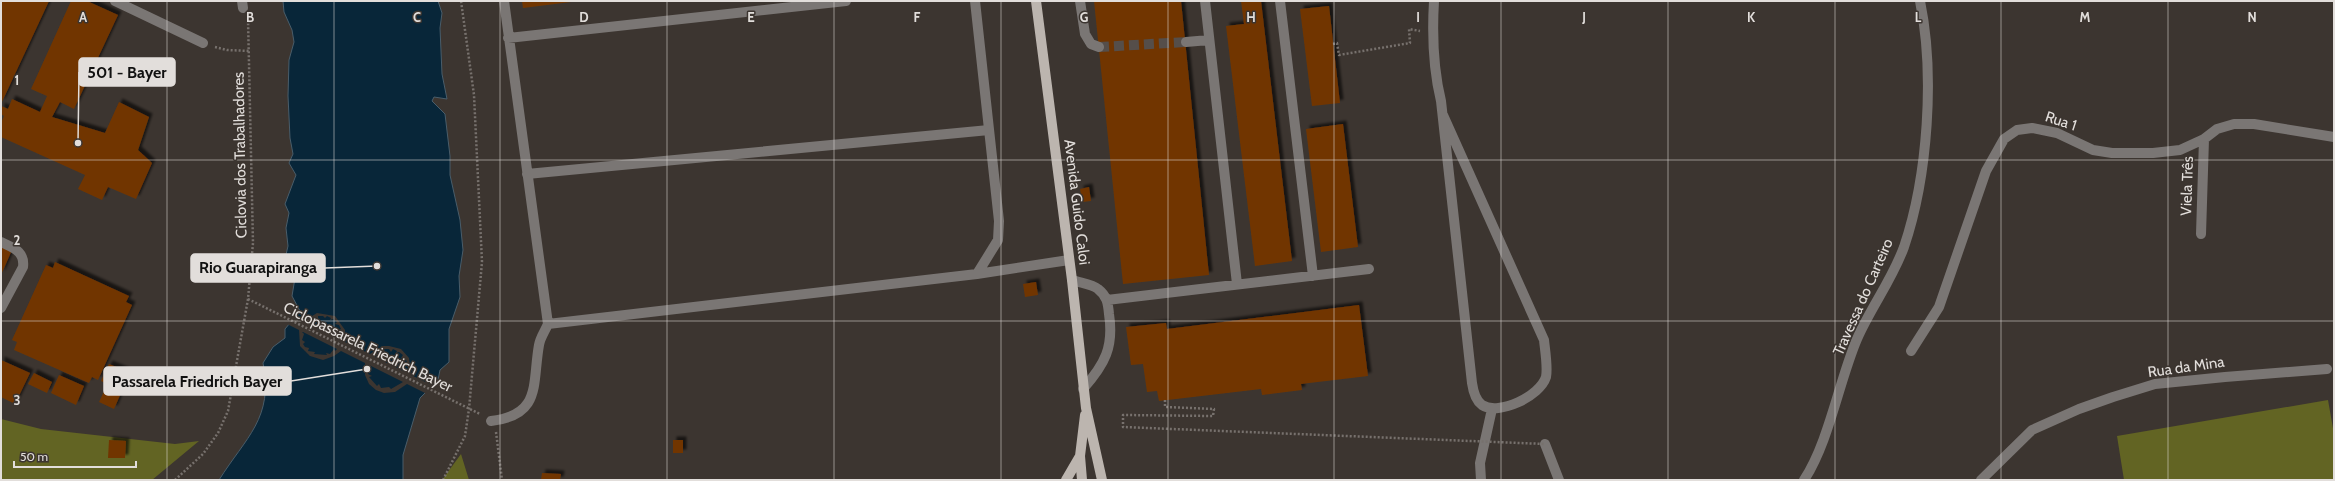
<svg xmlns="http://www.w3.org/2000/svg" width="2335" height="481" font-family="Cabin,sans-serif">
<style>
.green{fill:#626423}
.water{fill:#082639;stroke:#495d6a}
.pier{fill:#3c3530;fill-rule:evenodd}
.building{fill:#713601;filter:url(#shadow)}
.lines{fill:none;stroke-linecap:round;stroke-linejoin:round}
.minor-tunnel{stroke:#554e4a;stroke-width:10;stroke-dasharray:10 5;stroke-linecap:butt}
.path{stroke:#77716d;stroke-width:2.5;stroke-dasharray:2 2;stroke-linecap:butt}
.minor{stroke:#7a7674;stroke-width:10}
.major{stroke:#bcb5af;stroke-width:10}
.path-bridge{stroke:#77716d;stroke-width:2.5;stroke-dasharray:2 2;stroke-linecap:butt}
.grid{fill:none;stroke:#e2dedb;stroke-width:1;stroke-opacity:0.55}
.labels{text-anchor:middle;stroke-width:3;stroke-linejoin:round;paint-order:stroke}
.street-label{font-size:15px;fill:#e2dedb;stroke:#3c3530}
.grid-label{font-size:13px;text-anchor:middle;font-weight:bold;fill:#e2dedb;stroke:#3c3530;stroke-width:3;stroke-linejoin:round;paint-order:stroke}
.leader{fill:none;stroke:#e2dedb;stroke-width:1.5}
.callout-dot{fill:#e2dedb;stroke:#3c3530;stroke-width:1.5}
.callout{fill:#e2dedb;stroke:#e2dedb;stroke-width:1.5}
.callout-label{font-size:16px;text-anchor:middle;font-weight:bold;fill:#111}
</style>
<defs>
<filter id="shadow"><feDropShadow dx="3.5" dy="-3.5" stdDeviation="1" flood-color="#0009"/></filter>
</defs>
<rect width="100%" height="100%" fill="#3c3530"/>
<path class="green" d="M 2328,400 L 2334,434 L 2334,480 L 2124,480 L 2117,436 Z
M 1,419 L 41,429 L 175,444 L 199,441 L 152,480 L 1,480 Z
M 461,454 L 469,480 L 442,480 Z"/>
<path class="water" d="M 283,1 L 438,1 L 442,13 L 440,28 L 442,74 L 447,99 L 434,97 L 432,101 L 445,114 L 450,156 L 450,175 L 460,220 L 463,250 L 459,276 L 460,297 L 449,329 L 449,362 L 440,370 L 438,380 L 420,398 L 403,455 L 403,480 L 219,480 C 246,437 274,418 263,363 L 273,347 L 285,338 L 285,329 L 300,311 L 292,296 L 295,278 L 282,272 L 288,246 L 286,228 L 289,213 L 285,204 L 296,175 L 289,163 L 293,154 L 290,138 L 288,96 L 289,60 L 294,42 L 292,30 L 284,12 Z"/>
<path class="pier" d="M 317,313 L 335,316 L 345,330 L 345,342 L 370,354 L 383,346 L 389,346 L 401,349 L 409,358 L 411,375 L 434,386 L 427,394 L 407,384 L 395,392 L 384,393 L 376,390 L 369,384 L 365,375 L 365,363 L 341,351 L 334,356 L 323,360 L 310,356 L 300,346 L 299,330 L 287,324 L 293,316 L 304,321 ZM 318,316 L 323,316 L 325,318 L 327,316 L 331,318 L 330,320 L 333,319 L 337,322 L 335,324 L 339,325 L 341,329 L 339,330 L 342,332 L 342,336 L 340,336 L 342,340 L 307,323 L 309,321 L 311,322 L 311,319 L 315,317 L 318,319 ZM 302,332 L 303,332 L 337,349 L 335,351 L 334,349 L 330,354 L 326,353 L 327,355 L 314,354 L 315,352 L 308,351 L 309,348 L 305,347 L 303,344 L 305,342 L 302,340 L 304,334 ZM 384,349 L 389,349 L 391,352 L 393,349 L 397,351 L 396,353 L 399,352 L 403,355 L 401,358 L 405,358 L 407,362 L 405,365 L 408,366 L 408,370 L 405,372 L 373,356 L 377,355 L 377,352 L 381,351 L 385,352 ZM 369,365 L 403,382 L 391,389 L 389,387 L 381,388 L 379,384 L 377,386 L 369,377 L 372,376 L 368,374 L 368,370 L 370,370 Z"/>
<path class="building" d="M 1,1 L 49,1 L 1,104 Z
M 71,1 L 87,1 L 118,15 L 74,109 L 60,102 L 52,117 L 105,133 L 119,102 L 149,117 L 138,150 L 152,163 L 136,199 L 108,187 L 102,200 L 78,189 L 85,175 L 1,137 L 1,123 L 4,116 L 1,114 L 1,106 L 8,109 L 12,99 L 40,112 L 47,96 L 31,89 Z
M 522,1 L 570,1 L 571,2 L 523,8 Z
M 1094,1 L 1181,1 L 1209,275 L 1123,284 Z
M 1241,1 L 1261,1 L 1292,261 L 1255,266 L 1226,26 L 1244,24 Z
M 1329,6 L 1340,103 L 1312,106 L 1300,9 Z
M 1343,124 L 1358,247 L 1321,252 L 1306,129 Z
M 1089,187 L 1091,201 L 1082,202 L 1080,189 Z
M 1,245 L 12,250 L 1,275 Z
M 55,262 L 129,296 L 126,302 L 132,305 L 98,380 L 92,377 L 89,383 L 14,350 L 17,342 L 12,340 L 46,265 L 53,268 Z
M 1036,282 L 1038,295 L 1025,297 L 1023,284 Z
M 1359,305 L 1368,376 L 1301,384 L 1302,390 L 1262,395 L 1261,389 L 1159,401 L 1157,391 L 1147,392 L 1143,364 L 1131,365 L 1126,327 L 1166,323 L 1167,329 Z
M 1,360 L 30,373 L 15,404 L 1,397 Z
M 109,364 L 126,371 L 118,389 L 101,381 Z
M 34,373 L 52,382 L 47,393 L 28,384 Z
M 59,375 L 84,386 L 76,405 L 51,393 Z
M 106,387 L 121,393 L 114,409 L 99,402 Z
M 109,440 L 126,441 L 125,458 L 108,458 Z
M 673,440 L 683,440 L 683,453 L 673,453 Z
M 542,473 L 561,474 L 560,480 L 541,480 Z"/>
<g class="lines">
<path class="minor-tunnel" d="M 1099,47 L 1186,42"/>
<path class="path" d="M 1333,44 L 1337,43 L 1339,55 L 1410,43 L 1409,29 L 1420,31
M 215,47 L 227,50 L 250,51
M 248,299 L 480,414
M 496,432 L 502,480
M 175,480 L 203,454 L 218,433 L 228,411 L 248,299 L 253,243 L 248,19
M 443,480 L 465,436 L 469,409 L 482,262 L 474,95 L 461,1"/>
<path class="minor" d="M 115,1 L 203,43
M 242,1 L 243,8
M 504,1 L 548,324
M 975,1 L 999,221 L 998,240 L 977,274
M 1080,1 L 1085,34 L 1091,44 L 1099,47
M 1205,1 L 1237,284
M 1280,1 L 1313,276
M 1434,1 C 1432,35 1433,68 1441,101 L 1472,383 C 1473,390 1475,400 1482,405 C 1499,416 1540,396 1546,377 C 1548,367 1545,350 1544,340 L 1443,115
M 508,38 L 846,1
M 1186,42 L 1209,40
M 527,174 L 989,130
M 2201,234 L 2204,139
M 1,242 C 13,248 25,251 23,267 L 1,308
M 1072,280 C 1080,283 1092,284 1098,289 C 1107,296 1108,303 1109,314 C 1114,347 1105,364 1083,389
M 1107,300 L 1369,269
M 1911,351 L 1939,307 L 1986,171 L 2004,139 L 2017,130 L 2032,128 L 2057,133 L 2093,150 L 2112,153 L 2153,153 L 2180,150 L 2204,139 L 2217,129 L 2234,124 L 2254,124 L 2334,137
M 491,421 C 542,415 532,384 539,345 C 540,338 545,331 548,324 L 977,274 L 1069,260
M 1545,444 L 1559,480
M 1481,480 L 1480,463 L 1492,409
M 1804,480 C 1829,442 1839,381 1857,339 C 1871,307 1892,280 1904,247 C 1928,176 1935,74 1920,1
M 1981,480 L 2032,430 L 2079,409 L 2113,397 L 2155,384 L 2225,377 L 2327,369"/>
<path class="major" d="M 1036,1 L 1072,280 L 1086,408 L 1102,480
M 1066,480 L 1080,456
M 1082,480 L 1080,456 L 1085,415"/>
<path class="path-bridge" d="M 1165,400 L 1165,407 L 1214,409 L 1213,416 L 1123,415 L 1123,427 L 1545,444"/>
</g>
<path class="grid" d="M 167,1 L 167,480M 334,1 L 334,480M 500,1 L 500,480M 667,1 L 667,480M 834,1 L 834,480M 1001,1 L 1001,480M 1168,1 L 1168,480M 1334,1 L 1334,480M 1501,1 L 1501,480M 1668,1 L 1668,480M 1835,1 L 1835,480M 2001,1 L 2001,480M 2168,1 L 2168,480M 1,160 L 2334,160M 1,321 L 2334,321"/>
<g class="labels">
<g class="street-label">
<text transform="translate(2061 121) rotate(18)" y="5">Rua 1</text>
<text transform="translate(240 155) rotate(-91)" y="5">Ciclovia dos Trabalhadores</text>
<text transform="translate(2187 186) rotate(-88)" y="5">Viela Três</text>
<text transform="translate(1077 202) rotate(83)" y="5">Avenida Guido Caloi</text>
<text transform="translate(1863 297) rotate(-66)" y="5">Travessa do Carteiro</text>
<text transform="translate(368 347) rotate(26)" y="5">Ciclopassarela Friedrich Bayer</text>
<text transform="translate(2186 367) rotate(-8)" y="5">Rua da Mina</text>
</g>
</g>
<g class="grid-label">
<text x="83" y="22">A</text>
<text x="250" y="22">B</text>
<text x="417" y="22">C</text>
<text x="584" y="22">D</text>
<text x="751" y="22">E</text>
<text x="917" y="22">F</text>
<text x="1084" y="22">G</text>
<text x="1251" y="22">H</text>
<text x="1418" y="22">I</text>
<text x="1584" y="22">J</text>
<text x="1751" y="22">K</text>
<text x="1918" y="22">L</text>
<text x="2085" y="22">M</text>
<text x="2252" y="22">N</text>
<text x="17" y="85">1</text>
<text x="17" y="245">2</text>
<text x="17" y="405">3</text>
</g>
<path class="leader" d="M78 143L79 72M377 266L325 268M367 369L291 381"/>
<g class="callout-dot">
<circle cx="78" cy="143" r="4"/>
<circle cx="377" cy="266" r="4"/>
<circle cx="367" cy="369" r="4"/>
</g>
<g class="callout">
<rect x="79" y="58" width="96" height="28" rx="4"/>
<rect x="191" y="254" width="134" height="28" rx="4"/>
<rect x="104" y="367" width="187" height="28" rx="4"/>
</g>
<g class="callout-label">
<text x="127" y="78">501 - Bayer</text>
<text x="258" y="273">Rio Guarapiranga</text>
<text x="197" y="387">Passarela Friedrich Bayer</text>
</g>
<rect width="2335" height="481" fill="none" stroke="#e2dedb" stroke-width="4"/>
<path d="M14 461v6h122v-6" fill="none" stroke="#e2dedb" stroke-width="2"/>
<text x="20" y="461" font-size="12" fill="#e2dedb" stroke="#3c3530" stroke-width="3" paint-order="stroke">50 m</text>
</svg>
